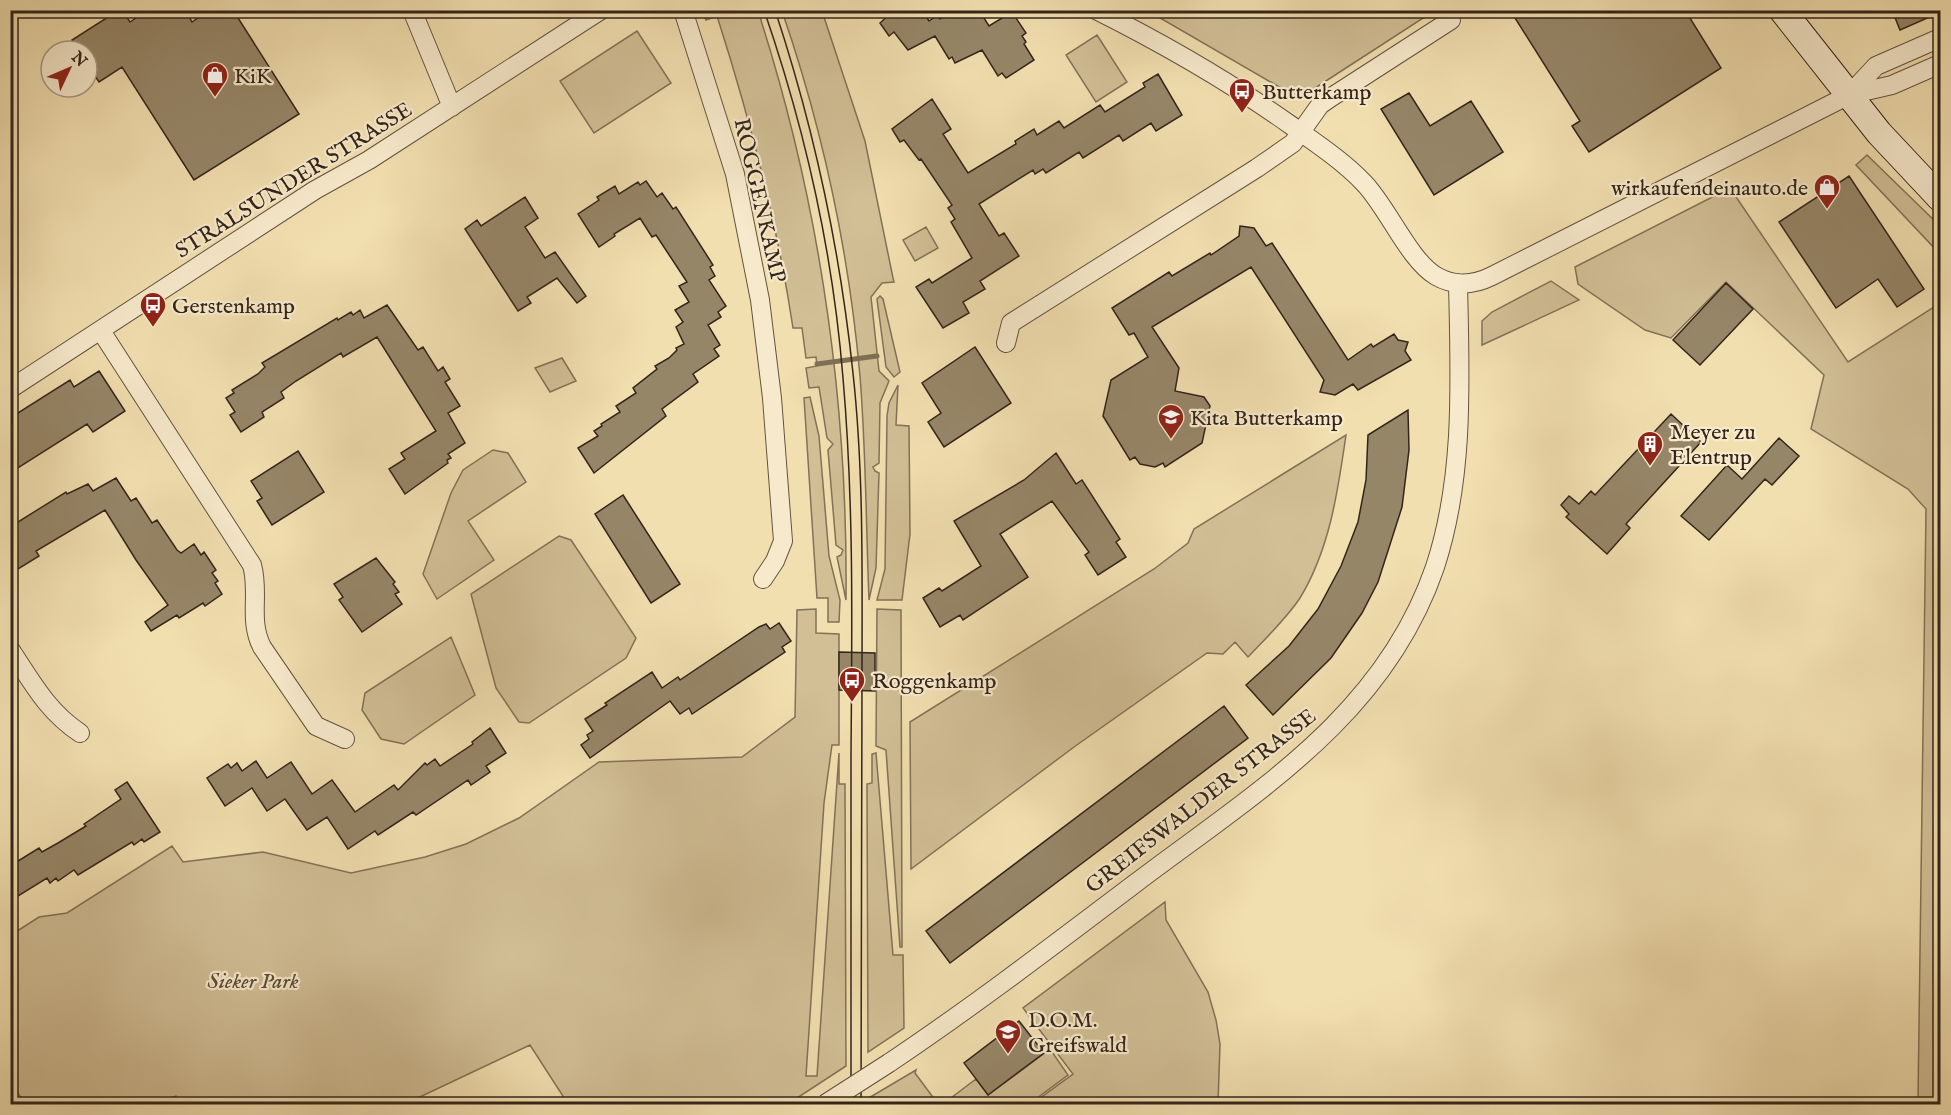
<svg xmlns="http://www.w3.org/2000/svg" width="1951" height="1115" font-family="'IM FELL English',serif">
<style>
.green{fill:#d2bf96;stroke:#827258;stroke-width:1.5}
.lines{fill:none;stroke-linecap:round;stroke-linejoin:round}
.stream{stroke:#7f6f55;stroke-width:5}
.building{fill:#968668;stroke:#33251a;stroke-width:1.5}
.street-casing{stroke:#635440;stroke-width:20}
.secondary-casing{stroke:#33251a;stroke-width:28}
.street{stroke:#f7eacc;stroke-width:18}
.secondary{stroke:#f7eacc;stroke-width:26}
.tram{stroke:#33251a;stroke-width:1.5}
.street-bridge-casing{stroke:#635440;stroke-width:20;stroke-linecap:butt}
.street-bridge{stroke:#f7eacc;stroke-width:18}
.labels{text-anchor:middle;stroke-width:4.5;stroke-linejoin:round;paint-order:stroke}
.poi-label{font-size:22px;fill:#33251a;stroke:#f7eacc;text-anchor:start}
.street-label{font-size:22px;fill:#33251a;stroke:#f7eacc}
.park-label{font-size:22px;font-style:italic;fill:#5b4c39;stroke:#f7eacc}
</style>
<rect width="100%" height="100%" fill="#f2dfb0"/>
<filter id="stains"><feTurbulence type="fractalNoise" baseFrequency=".00333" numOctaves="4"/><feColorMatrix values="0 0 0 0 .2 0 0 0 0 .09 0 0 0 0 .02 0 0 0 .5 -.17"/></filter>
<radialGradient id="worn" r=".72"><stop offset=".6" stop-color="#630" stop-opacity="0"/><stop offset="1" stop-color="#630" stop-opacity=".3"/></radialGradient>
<path class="green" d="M 702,11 L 758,11 C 820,203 848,398 846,600 L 837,557 L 841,555 L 843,550 L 836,545 L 828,450 L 833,444 L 827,438 L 819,387 L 809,388 L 806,368 L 817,366 L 816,357 L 806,358 L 802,328 L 793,328 C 777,221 750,119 717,16 L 706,20 Z
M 782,11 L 822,11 L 865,141 L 893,278 L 894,282 L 882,283 L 871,297 L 879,371 L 889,381 L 880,403 L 879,463 L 873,467 L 875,471 L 879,473 L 876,568 L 869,600 C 866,525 866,450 860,376 C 849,253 822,127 782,11 Z
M 1148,11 L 1434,11 L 1312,90 L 1304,95 L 1293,95 Z
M 637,31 L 671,83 L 594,133 L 560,81 Z
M 1097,35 L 1127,82 L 1096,102 L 1066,55 Z
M 1867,155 L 1940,226 L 1940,254 L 1856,165 Z
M 1730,188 L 1848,362 L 1940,303 L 1940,1104 L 1919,1104 L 1918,1100 L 1926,509 L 1908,489 L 1811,429 L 1824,375 L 1726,282 L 1671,338 L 1645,330 L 1578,284 L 1575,267 Z
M 926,227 L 938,248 L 915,261 L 903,240 Z
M 1551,281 L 1579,300 L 1482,345 L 1482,321 L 1492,312 Z
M 880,296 L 883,299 L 900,372 L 894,377 L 886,367 L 877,299 Z
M 562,358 L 576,381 L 550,392 L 535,368 Z
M 898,385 L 896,425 L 909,426 L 910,534 L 902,600 L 877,600 L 885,569 L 887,416 L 889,403 Z
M 810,397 L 819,436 L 829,556 L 840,600 L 839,622 L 828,622 L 828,598 L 817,598 L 804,398 Z
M 1346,435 C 1338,490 1330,549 1300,598 C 1286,619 1266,638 1248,657 L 1235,642 L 1223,654 L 1207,653 L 1074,747 L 911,869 L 910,722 L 1154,569 L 1188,543 L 1194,529 Z
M 493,450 L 508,453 L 526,482 L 468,521 L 494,560 L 437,599 L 423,574 L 451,493 L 463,470 Z
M 559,536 L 571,540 L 636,638 L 626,658 L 529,723 L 519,722 L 496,688 L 471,594 Z
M 816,609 L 816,633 L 839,634 L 839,745 L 832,745 L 824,803 L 806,1076 L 817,1076 L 839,753 L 839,784 L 845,784 L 846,1066 L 788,1104 L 568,1104 L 530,1045 L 405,1104 L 181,1104 L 176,1096 L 157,1104 L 25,1104 L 11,1082 L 11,935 L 39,917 L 67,913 L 172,846 L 183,862 L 263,852 L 351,873 L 425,857 L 466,844 L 519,818 L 599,762 L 742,757 L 795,717 L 797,610 Z
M 877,609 L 901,610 L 902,947 L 900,947 L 886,750 L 876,746 Z
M 451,637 L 475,695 L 404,744 L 381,739 L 362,710 L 365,693 Z
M 876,753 L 893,955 L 903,955 L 904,1028 L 868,1052 L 867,784 L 872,783 L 872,754 Z
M 1165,902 L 1166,920 L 1208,992 L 1216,1020 L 1220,1044 L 1218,1104 L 1032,1104 L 1073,1074 L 1023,1008 Z
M 1050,1049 L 1068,1075 L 1029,1104 L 943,1104 L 976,1079 L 988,1095 Z
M 916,1070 L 915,1073 L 938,1104 L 867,1104 L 867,1099 Z"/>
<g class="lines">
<path class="stream" d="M 817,364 L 877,356"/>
</g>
<path class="building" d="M 119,10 L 122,10 L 130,22 L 148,10 L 185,10 L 192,22 L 209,10 L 233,10 L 299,114 L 194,180 L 122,67 L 99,82 L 87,64 L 87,51 L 79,51 L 72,40 Z
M 894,10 L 922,10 L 929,21 L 938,15 L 940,19 L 954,10 L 979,10 L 989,26 L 1012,12 L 1026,33 L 1022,36 L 1026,42 L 1024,44 L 1034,60 L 1006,78 L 1002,73 L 998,76 L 982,50 L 955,63 L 952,57 L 949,59 L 935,36 L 908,50 L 894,32 L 889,36 L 880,23 Z
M 1510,10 L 1685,10 L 1721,68 L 1589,152 L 1572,126 L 1580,121 Z
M 1892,10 L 1941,10 L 1941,12 L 1900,30 Z
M 1158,74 L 1182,115 L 1156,131 L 1151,123 L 1123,141 L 1119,135 L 1083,158 L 1079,152 L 1046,173 L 1043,169 L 1035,174 L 1033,170 L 979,204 L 999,236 L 1004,233 L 1019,256 L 980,281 L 985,289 L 963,302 L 969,313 L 943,328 L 916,287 L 929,279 L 932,283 L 972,258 L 951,222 L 955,219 L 948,208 L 952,205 L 921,159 L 919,160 L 904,140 L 900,142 L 892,129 L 932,99 L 951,129 L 943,134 L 968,173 L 1016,144 L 1015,141 L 1034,129 L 1037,135 L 1059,121 L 1064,128 L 1100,105 L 1105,112 L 1145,87 L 1143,83 Z
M 1409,93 L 1430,126 L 1471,101 L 1503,152 L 1434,195 L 1381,109 Z
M 1849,176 L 1924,289 L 1897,307 L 1878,279 L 1836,308 L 1779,222 Z
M 646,181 L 657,197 L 662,193 L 673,209 L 676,207 L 713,265 L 710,267 L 715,276 L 709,280 L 726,306 L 718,312 L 721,317 L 708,325 L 720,345 L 714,349 L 719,356 L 693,374 L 698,382 L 662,409 L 666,416 L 594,473 L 578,448 L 598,436 L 594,431 L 602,426 L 601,424 L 620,412 L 616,406 L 636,393 L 633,388 L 657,369 L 655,366 L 669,358 L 677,350 L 676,348 L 684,344 L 676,327 L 683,322 L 675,310 L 689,302 L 679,286 L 687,282 L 656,235 L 652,237 L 640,218 L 614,234 L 615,236 L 599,247 L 578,214 L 599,200 L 597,197 L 615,186 L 619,194 L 638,182 L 640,185 Z
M 525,197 L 538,218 L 525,227 L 545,258 L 555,252 L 586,296 L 577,303 L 557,278 L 527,297 L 531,303 L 518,311 L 465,229 L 477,220 L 481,226 Z
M 1240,226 L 1254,228 L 1266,246 L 1272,243 L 1348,360 L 1371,344 L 1373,347 L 1394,334 L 1398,340 L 1408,342 L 1405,351 L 1411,360 L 1358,390 L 1353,384 L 1335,395 L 1320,392 L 1324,380 L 1251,267 L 1152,327 L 1179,368 L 1175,391 L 1204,397 L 1210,406 L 1202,443 L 1165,467 L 1163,463 L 1155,467 L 1140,464 L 1135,457 L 1130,460 L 1103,416 L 1111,380 L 1148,357 L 1134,333 L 1129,335 L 1112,308 L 1169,272 L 1172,276 L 1210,253 L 1211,255 L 1239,236 Z
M 1726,283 L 1753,309 L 1700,365 L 1673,340 Z
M 387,305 L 418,350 L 423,347 L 438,371 L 443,367 L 450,379 L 445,382 L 460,406 L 448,413 L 465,443 L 448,454 L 451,458 L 447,460 L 448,463 L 405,494 L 389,469 L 405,459 L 401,453 L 436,431 L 377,337 L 343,357 L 341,353 L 296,381 L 281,392 L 284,398 L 262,412 L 264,417 L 241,432 L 230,415 L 235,412 L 226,398 L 234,393 L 232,390 L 258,374 L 265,367 L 262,363 L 337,318 L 338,320 L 351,312 L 353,315 L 360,310 L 364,318 Z
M 975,347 L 1011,403 L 944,447 L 928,422 L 941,413 L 922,383 Z
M 99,371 L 125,411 L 93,432 L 87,424 L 10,473 L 10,418 L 70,380 L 74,387 Z
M 1408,410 L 1409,450 L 1402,507 L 1378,582 L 1362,613 L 1331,658 L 1273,715 L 1246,685 L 1289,646 L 1318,609 L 1341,566 L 1358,522 L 1366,480 L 1368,435 Z
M 1671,414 L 1701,442 L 1626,524 L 1630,528 L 1607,554 L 1566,517 L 1569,514 L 1561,505 L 1569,496 L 1579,504 L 1591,491 L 1595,495 Z
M 1779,438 L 1799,456 L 1772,485 L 1765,479 L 1709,540 L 1681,516 L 1727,465 L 1742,479 Z
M 298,451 L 324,492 L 272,525 L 257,501 L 262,498 L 251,481 Z
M 1056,453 L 1076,484 L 1082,480 L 1120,539 L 1116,542 L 1126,557 L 1098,575 L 1085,555 L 1089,552 L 1052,501 L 1000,534 L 1028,577 L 963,620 L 960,615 L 940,627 L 923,598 L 939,588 L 942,591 L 981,566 L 954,521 L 1024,480 Z
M 116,478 L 131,501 L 136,498 L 152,523 L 157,520 L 177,550 L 181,553 L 194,544 L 201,555 L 204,552 L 216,570 L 212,573 L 218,581 L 215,583 L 222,594 L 205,606 L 203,603 L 179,618 L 177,615 L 151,631 L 145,622 L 168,605 L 136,560 L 105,510 L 36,551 L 39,556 L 10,574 L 10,527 L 66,492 L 67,494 L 88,484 L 93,491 Z
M 623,495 L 680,584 L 651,603 L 595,514 Z
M 376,558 L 395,582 L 393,584 L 399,592 L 395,594 L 402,604 L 362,632 L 339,600 L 343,597 L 334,584 Z
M 779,623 L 791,641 L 782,647 L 785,652 L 692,714 L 689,708 L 680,714 L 670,701 L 590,758 L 581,745 L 589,739 L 587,735 L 593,731 L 585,719 L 607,705 L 605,703 L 652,672 L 662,688 L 678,677 L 680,680 L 759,627 L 766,624 L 770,629 Z
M 839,652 L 875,653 L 875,691 L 839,690 Z
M 1224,706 L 1248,738 L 950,963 L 926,931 Z
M 490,728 L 506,753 L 486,766 L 490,772 L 471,785 L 468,780 L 416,815 L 413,812 L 378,835 L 375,831 L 348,849 L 327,817 L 307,830 L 285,799 L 267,811 L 252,788 L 225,806 L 207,778 L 228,764 L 231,768 L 237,763 L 242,771 L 256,761 L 267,778 L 291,762 L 312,794 L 332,780 L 355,812 L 394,785 L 398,790 L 425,763 L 427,765 L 435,759 L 440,766 L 473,744 L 472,742 Z
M 127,782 L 160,832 L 144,842 L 142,839 L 134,845 L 132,842 L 78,875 L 74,870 L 58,881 L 56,878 L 50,883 L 47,878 L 10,901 L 10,866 L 39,848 L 42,852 L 58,843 L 86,826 L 84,824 L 121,799 L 115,790 Z
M 1019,1021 L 1044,1053 L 988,1095 L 964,1063 Z"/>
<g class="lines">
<g class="street-casing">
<path id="street" d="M 412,10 L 452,107
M 683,10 L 735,174 L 760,300 L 772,398 L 783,541 L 775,561 L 763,579
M 1096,10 C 1164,44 1230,82 1292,126 C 1317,144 1343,161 1364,183 C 1388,208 1409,260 1436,276 C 1455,287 1474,285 1492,276 L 1849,95 L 1892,85 L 1940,64
M 1849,95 L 1876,66 L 1940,38
M 101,331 L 252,565 C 260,593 248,620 262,647 L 316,726 L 345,739
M 1006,343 L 1011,323 L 1257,168 L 1293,143 L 1320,105 L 1330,98 L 1451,20
M 10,389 L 315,190 L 369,160 L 601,10
M 10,649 C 32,682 47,711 80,733
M 889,1063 C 974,1006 1055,944 1137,882 C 1256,792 1384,716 1435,567 C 1465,476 1460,378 1458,283"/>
</g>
<g class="secondary-casing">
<path id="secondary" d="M 1782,10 L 1879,133 L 1940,198"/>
</g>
<use href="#street" class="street"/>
<use href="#secondary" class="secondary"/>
<path class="tram" d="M 764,10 C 805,129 833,253 843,378 C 854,504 852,629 851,755 C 850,872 851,988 851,1104
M 775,10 C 814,128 840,250 853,373 C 864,474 862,576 862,678 C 862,820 861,962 861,1104"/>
<g class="street-bridge-casing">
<path id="street-bridge" d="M 825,1104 L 889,1063"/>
</g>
<use href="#street-bridge" class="street-bridge"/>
</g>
<defs>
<g id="shop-pin" transform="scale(1.35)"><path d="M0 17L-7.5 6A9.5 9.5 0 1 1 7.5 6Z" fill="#8f2418" stroke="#f7eacc"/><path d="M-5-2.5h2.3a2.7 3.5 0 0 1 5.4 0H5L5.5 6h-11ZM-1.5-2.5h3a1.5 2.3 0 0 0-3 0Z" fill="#fff"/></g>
<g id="bus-pin" transform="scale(1.35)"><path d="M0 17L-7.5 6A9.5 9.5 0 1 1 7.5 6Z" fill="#8f2418" stroke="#f7eacc"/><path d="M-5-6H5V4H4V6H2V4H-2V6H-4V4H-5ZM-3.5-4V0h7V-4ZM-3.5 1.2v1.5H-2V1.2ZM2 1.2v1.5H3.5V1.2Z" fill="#fff"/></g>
<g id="school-pin" transform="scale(1.35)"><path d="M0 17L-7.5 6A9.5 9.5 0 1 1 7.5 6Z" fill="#8f2418" stroke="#f7eacc"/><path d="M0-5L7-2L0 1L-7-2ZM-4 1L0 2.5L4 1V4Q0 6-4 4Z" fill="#fff"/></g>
<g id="building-pin" transform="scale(1.35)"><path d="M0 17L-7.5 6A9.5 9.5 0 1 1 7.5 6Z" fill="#8f2418" stroke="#f7eacc"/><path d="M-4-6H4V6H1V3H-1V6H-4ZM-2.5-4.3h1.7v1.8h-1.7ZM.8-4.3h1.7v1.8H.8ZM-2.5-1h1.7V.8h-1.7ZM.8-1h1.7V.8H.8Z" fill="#fff"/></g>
</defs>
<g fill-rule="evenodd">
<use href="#shop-pin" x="215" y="75"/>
<use href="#bus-pin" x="1242" y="91"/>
<use href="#shop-pin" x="1827" y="187"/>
<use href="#bus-pin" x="153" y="305"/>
<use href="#school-pin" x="1171" y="417"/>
<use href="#building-pin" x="1650" y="444"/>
<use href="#bus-pin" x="852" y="680"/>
<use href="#school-pin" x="1008" y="1032"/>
</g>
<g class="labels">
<g class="poi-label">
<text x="234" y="83">KiK</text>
<text x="1262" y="99">Butterkamp</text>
<text x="1808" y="195" text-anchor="end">wirkaufendeinauto.de</text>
<text x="172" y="313">Gerstenkamp</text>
<text x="1190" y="425">Kita Butterkamp</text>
<text x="1670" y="439">Meyer zu<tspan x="1670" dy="25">Elentrup</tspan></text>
<text x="872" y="688">Roggenkamp</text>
<text x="1028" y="1027">D.O.M.<tspan x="1028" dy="25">Greifswald</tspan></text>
</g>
<g class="street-label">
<text transform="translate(293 179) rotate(-32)" y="8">STRALSUNDER STRASSE</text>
<text transform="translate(761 200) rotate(77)" y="8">ROGGENKAMP</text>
<text transform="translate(1200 800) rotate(-38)" y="8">GREIFSWALDER STRASSE</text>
</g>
<g class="park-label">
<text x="253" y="988">Sieker Park</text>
</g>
</g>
<rect width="1951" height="1115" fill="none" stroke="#f2dfb0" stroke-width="36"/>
<rect x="12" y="12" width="1927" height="1091" fill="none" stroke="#33251a" stroke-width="3"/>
<rect x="18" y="18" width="1915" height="1079" fill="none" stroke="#33251a" stroke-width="1.5"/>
<g transform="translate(69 69) rotate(46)"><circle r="28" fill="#f7eacc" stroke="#a99b85" stroke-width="1.5"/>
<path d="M0-4.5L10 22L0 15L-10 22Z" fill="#8f2418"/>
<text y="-9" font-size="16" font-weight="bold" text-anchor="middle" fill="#33251a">N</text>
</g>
<rect width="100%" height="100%" filter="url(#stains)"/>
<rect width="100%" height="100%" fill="url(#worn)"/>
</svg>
